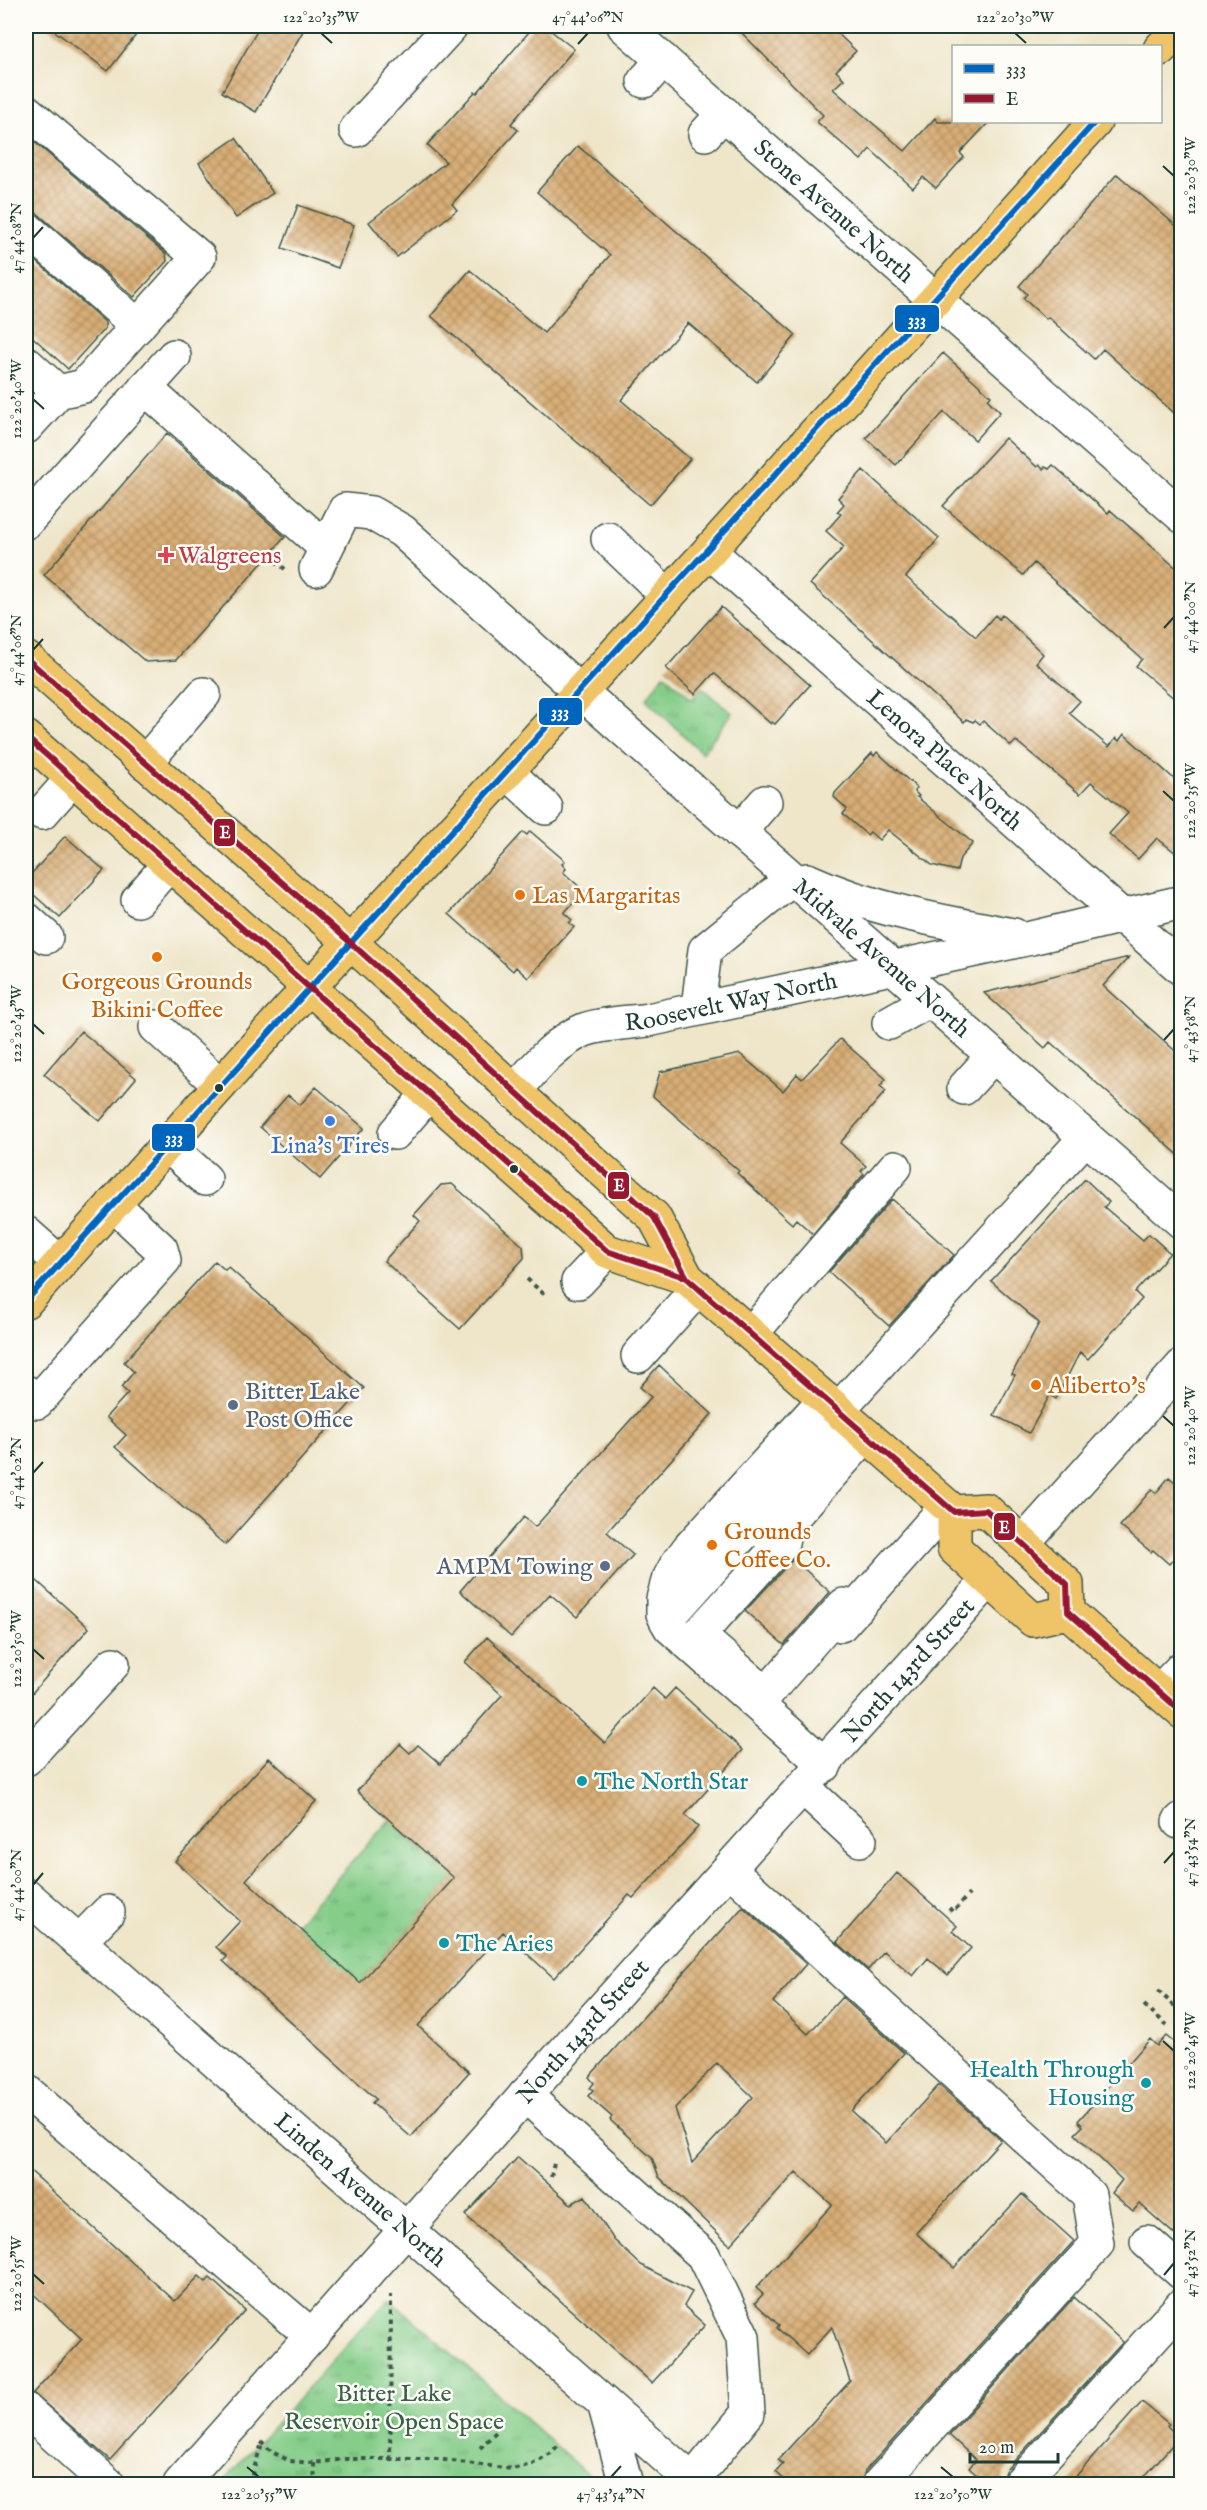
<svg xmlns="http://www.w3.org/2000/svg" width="1207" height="2510" font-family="'IM FELL English',serif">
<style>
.park{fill:url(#park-tufts);stroke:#52855e;stroke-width:1.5}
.building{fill:url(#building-cross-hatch);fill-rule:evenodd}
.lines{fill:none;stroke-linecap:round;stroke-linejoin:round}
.minor-casing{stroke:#3e564a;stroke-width:36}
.major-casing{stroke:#3e564a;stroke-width:36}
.highway-casing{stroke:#3e564a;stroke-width:36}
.path{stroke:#3e564a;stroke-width:4;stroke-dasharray:4.5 4.5;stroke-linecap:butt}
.minor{stroke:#fff;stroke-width:33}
.major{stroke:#efc469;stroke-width:33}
.highway{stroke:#efc469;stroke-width:33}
.bus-1-casing{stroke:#fdfcf7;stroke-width:10}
.bus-2-casing{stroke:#fdfcf7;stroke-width:10}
.bus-1{stroke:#0065bd;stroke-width:6}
.bus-2{stroke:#96172e;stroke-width:6}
.ticks{fill:none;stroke:#1f3d34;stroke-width:2}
.health-dot{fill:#e0444e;stroke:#fdfcf7;stroke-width:2}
.food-dot{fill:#e8710a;stroke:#fdfcf7;stroke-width:2}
.bus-dot{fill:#1f3d34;stroke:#fdfcf7;stroke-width:2}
.shop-dot{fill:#3f7fe0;stroke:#fdfcf7;stroke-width:2}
.service-dot{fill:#5c6f8a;stroke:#fdfcf7;stroke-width:2}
.culture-dot{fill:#0f9aa8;stroke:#fdfcf7;stroke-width:2}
.labels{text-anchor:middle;stroke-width:5;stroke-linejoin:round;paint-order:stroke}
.street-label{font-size:24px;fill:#1f3d34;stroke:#fdfcf7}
.health-label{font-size:24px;fill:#be3a42;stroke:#fdfcf7;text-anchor:start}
.food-label{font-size:24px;fill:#c56008;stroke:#fdfcf7;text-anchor:start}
.shop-label{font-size:24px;fill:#366cbe;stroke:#fdfcf7}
.service-label{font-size:24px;fill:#4e5e75;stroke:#fdfcf7;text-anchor:start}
.culture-label{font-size:24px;fill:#0d838f;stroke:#fdfcf7;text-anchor:start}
.park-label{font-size:24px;fill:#386149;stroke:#fdfcf7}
.line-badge{stroke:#fdfcf7;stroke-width:2}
.badge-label{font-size:16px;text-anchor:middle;font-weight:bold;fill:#fff}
.neatline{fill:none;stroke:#1f3d34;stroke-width:2}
.ticks-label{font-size:15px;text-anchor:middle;fill:#1f3d34}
</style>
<defs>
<pattern id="park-tufts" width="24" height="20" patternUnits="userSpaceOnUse" patternTransform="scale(1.5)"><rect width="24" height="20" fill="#85cd89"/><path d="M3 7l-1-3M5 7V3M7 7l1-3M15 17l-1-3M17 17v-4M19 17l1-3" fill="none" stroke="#6ca871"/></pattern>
<pattern id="building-cross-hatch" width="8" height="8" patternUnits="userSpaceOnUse" patternTransform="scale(1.5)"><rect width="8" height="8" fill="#d9ae76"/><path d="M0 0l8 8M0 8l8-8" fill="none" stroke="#af8f62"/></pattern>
</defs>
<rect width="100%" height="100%" fill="#fdfcf7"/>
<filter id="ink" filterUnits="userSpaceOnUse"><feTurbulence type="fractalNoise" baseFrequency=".0167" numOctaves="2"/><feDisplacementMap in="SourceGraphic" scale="12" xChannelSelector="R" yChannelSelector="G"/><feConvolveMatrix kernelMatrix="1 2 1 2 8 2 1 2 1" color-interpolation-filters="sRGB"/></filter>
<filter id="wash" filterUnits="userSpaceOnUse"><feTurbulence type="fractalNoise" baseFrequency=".008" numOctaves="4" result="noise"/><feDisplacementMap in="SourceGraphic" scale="24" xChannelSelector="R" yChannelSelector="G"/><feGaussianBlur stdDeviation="1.35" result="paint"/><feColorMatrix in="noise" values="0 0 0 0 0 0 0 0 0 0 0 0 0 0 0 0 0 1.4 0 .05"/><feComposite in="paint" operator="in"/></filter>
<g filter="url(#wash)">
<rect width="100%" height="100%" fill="#efe6ca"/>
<path class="park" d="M 664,674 L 692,698 L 703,688 L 732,713 L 702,753 L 646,699 Z
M 395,1814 L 400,1830 L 444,1869 L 460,1872 L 355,1989 L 290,1931 Z
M 389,2298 L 599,2484 L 221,2484 Z"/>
<g id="blocks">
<path class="building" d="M 48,26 L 143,26 L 108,71 Z
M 260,26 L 306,26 L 256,112 L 222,92 Z
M 534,26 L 545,26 L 574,49 L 511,124 L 518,130 L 452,204 L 457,210 L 397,257 L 369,222 L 446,162 L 427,145 L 475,92 L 477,93 Z
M 735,26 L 830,26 L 856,51 L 836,71 L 844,79 L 833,89 L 905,151 L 935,118 L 938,122 L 989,122 L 960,153 L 964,157 L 936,188 L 923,177 L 913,188 L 870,149 L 861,160 L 817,122 L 823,115 Z
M 26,135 L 166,254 L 167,261 L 134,297 L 38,214 L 26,210 Z
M 236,138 L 273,193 L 236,218 L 199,163 Z
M 578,146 L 796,335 L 757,382 L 688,323 L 621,400 L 690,459 L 650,505 L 431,316 L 470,270 L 544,333 L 610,255 L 537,192 Z
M 1117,174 L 1182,231 L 1182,420 L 1103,349 L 1094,359 L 1048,317 L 1046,319 L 1023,298 L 1027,294 L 1019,286 Z
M 298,205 L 354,225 L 338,268 L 282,248 Z
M 26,252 L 105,322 L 105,328 L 68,369 L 26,331 Z
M 943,353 L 991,396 L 988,400 L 1000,412 L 975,440 L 944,412 L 896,465 L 866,438 Z
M 167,433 L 285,537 L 176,660 L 146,662 L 44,575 Z
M 1005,438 L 1037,467 L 1039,465 L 1043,469 L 1045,467 L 1049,469 L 1053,465 L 1108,513 L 1110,510 L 1182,573 L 1182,705 L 1136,666 L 1142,659 L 1034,563 L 1023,575 L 943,506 Z
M 863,470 L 939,538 L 906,577 L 976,637 L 995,615 L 999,619 L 1002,615 L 1043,654 L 1036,663 L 1080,701 L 1069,713 L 1109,747 L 1116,738 L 1119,741 L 1124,734 L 1182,786 L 1182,858 L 1157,838 L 1138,859 L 1109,834 L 1128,813 L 1091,782 L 1080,794 L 1016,741 L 1011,746 L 983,721 L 980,724 L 975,720 L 973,722 L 966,719 L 964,722 L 810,584 L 844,547 L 826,531 L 841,514 L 837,512 L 844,504 L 838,498 Z
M 721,607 L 810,685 L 775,724 L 772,722 L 771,724 L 714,673 L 695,694 L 666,668 Z
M 877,752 L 917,788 L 914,791 L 919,796 L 917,797 L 973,843 L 960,858 L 957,871 L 932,865 L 888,830 L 879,840 L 870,832 L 867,835 L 843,814 L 847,809 L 834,797 L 835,793 L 872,753 L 874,756 Z
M 530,831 L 565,861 L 562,864 L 566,869 L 563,872 L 584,891 L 564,913 L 572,920 L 569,923 L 574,927 L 528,978 L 516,967 L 513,971 L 449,914 L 523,832 L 527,835 Z
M 65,836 L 104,870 L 60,918 L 26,888 L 26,880 Z
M 1129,957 L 1103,986 L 1182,1057 L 1182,1158 L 1050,1042 L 1045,1048 L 984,993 Z
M 81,1031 L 136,1078 L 100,1121 L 44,1074 Z
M 840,1039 L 886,1079 L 880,1086 L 886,1091 L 840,1143 L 866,1166 L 861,1171 L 864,1174 L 813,1234 L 796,1219 L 792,1224 L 737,1173 L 739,1171 L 653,1096 L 660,1072 L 740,1054 L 783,1091 L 797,1074 L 802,1079 Z
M 316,1087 L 364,1128 L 320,1179 L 260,1127 L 288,1095 L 300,1105 Z
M 1085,1179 L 1109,1202 L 1104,1207 L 1143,1240 L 1149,1234 L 1170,1253 L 1135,1292 L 1142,1299 L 1088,1359 L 1080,1352 L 1056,1399 L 1050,1395 L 1029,1433 L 994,1415 L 1015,1375 L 1012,1374 L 1039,1323 L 991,1281 Z
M 452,1184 L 523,1246 L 524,1258 L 460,1329 L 384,1261 L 420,1221 L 414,1215 L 441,1185 Z
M 892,1199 L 954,1255 L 889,1326 L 829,1272 Z
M 215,1261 L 225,1270 L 228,1267 L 364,1388 L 225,1545 L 115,1447 L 126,1435 L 106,1417 L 128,1393 L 121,1387 L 134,1372 L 124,1362 Z
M 659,1365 L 712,1414 L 607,1532 L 633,1555 L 577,1617 L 550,1594 L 511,1637 L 460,1591 L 524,1517 L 535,1527 L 651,1397 L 640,1387 Z
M 1169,1477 L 1182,1488 L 1182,1549 L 1169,1564 L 1153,1550 L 1151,1552 L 1120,1526 L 1152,1489 L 1156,1493 Z
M 793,1559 L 830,1592 L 784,1645 L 745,1611 Z
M 26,1571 L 89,1628 L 26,1700 Z
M 487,1637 L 605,1743 L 653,1688 L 665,1699 L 675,1688 L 743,1750 L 685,1815 L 698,1827 L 633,1898 L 629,1895 L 554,1978 L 503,1932 L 418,2026 L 469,2072 L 411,2137 L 372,2103 L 376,2099 L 223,1961 L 227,1957 L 216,1947 L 240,1921 L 175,1861 L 269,1758 L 316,1801 L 246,1880 L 360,1983 L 454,1878 L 357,1791 L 400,1744 L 410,1753 L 418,1745 L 440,1764 L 502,1695 L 465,1662 Z
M 897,1873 L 957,1926 L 952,1931 L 971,1948 L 948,1975 L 928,1958 L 913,1976 L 884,1951 L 868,1970 L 837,1942 Z
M 743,1907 L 806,1964 L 773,2002 L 808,2034 L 842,1997 L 904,2053 L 851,2111 L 886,2143 L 939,2085 L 1001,2140 L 916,2233 L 954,2268 L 1022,2194 L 1074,2241 L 865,2471 L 861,2484 L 789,2484 L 776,2472 L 783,2464 L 778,2460 L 850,2381 L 832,2327 L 807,2355 L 777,2328 L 779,2325 L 755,2303 L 763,2294 L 756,2288 L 832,2205 L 796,2172 L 730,2245 L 659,2177 L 652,2158 L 610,2120 L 612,2117 L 588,2096 L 593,2090 L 590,2088 L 594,2083 L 589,2077 ZM 717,2063 L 753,2097 L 692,2163 L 675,2108 Z
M 1166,2036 L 1182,2049 L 1182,2241 L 1140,2204 L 1133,2211 L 1112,2193 L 1122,2180 L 1075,2134 L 1083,2126 L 1078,2121 L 1150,2039 L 1157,2046 Z
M 518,2157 L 571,2204 L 585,2196 L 614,2240 L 641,2265 L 692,2292 L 684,2306 L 705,2325 L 652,2383 L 465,2215 Z
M 26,2167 L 175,2301 L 199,2276 L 206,2282 L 210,2278 L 245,2310 L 110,2460 L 33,2393 L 82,2339 L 26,2287 Z
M 1074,2297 L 1123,2342 L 1005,2471 L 1001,2484 L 987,2484 L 969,2468 L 976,2460 L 949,2435 Z
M 1142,2402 L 1169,2424 L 1167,2426 L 1179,2437 L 1138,2484 L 1069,2484 Z"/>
</g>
</g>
<g filter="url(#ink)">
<use href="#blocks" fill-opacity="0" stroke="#3e564a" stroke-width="1.5"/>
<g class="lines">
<g class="minor-casing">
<g id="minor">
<path id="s1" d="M 624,26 L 1182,516"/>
<path d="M 644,81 L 663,60"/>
<path d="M 26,111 L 199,257 L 84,386 L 58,392 L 26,427"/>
<path d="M 356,130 L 451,26"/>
<path d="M 705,134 L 724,113"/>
<path d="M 26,228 L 138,326"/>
<path d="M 26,363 L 58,392"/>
<path d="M 145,388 L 325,547"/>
<path d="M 26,522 L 174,356"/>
<path d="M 608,539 L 668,596"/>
<path id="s2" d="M 709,551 L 1182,969"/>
<path id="s3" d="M 316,569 L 345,510 L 371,513 L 402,531 L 581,692 L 1182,1222"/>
<path d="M 145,763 L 204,694"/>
<path d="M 507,772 L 546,808"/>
<path d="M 42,813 L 73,778"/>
<path d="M 739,832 L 765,802"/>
<path d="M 807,880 C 873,910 943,922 1014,935"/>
<path d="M 138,900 L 169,864"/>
<path d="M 26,919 L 46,937"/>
<path d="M 698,1008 L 705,950 L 792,879"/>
<path d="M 889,1023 L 930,1000"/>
<path d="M 156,1027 L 220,1085"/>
<path d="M 964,1088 L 993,1056"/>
<path id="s4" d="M 514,1092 C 534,1069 555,1042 584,1030 C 603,1023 628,1023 648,1020 L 1031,938 L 1182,902"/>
<path d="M 395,1133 L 429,1093"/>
<path d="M 166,1144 L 205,1179"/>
<path d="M 26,1233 L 60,1263"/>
<path d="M 578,1282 L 607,1251"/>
<path d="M 751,1334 L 895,1167"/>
<path d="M 638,1356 L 698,1288"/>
<path d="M 26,1392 L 37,1402 L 164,1260 L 161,1249 L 113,1204"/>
<path d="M 838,1410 L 1086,1137"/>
<path d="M 785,1526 L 782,1543 L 698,1635 L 766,1694 L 844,1605 L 857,1608"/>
<path d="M 771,1541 L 866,1435"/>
<path d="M 1023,1543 L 1182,1366"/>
<path d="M 666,1620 L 847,1418"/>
<path d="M 841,1625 L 947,1506"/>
<path d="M 1159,1692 L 1182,1668"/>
<path d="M 26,1759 L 113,1664"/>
<path d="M 825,1765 L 670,1627 L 663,1614 L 663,1599 L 668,1581 L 677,1564 L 689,1548 L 825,1399"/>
<path d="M 803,1787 L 860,1840"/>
<path d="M 1179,1822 L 1182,1819"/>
<path d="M 729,1869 L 1089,2195 L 1097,2244 L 879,2484"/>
<path id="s5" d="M 26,1895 L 696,2484"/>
<path d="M 79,1942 L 108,1912"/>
<path d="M 26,2091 L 312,2336"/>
<path d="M 525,2095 L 703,2255 L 743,2337 L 748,2413 L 692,2481"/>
<path d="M 1147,2242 L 1182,2273"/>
<path d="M 604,2403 L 626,2484"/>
<path d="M 26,2410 L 108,2484"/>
<path id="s6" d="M 180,2484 L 586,2027 L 989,1580"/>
<path d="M 1019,2484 L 1182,2305"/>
</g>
</g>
<g class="major-casing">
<path id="major" d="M 1160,49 L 1182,26
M 26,1301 L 280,1019 L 709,551 L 1095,122"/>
</g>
<g class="highway-casing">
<path id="highway" d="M 26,658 L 351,943 L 654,1217 L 687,1278 L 698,1288 L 954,1512 L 986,1510 L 1067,1584 L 1068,1612 L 1182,1712
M 26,737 L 607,1251 L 687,1278
M 954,1512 L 954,1548 L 1033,1620 L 1068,1612"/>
</g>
<path class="path" d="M 275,561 L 285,569
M 527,1279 L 545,1295
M 949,1908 L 953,1912 L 969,1894
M 1176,1969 L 1182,1974
M 1158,1991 L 1180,2011
M 1144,2005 L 1167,2025
M 551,2177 L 554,2163
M 261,2441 L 272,2452 L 290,2461 L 314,2463 L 345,2459 L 437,2459 L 512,2469 L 532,2464 L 551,2453 L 559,2444
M 480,2448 L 496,2432
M 390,2460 L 391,2295
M 314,2463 L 315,2484
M 249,2484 L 262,2443"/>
<use href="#minor" class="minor"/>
<use href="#major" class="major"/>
<use href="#highway" class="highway"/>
<g class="bus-1-casing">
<path id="bus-1" d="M 26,1301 C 381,907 740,516 1095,122"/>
</g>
<g class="bus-2-casing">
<path id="bus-2" d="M 26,658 L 351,943 L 654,1217 L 687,1278 L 698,1288 L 954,1512 L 986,1510 L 1067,1584 L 1068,1612 L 1182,1712
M 26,737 L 607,1251 L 687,1278 L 708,1296"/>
</g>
<use href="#bus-1" class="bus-1"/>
<use href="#bus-2" class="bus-2"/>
</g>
</g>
<path class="ticks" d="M 321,33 L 332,43M 1015,33 L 1026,43M 578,44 L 588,33M 1163,166 L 1174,176M 33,238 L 43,227M 33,399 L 44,409M 1164,628 L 1174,617M 33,650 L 43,639M 1163,791 L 1174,801M 33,1024 L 44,1034M 1164,1040 L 1174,1029M 1163,1416 L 1174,1426M 33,1473 L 43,1462M 33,1649 L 44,1659M 1164,1863 L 1174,1852M 33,1885 L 43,1873M 1163,2041 L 1174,2051M 33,2274 L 44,2284M 1164,2275 L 1174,2263M 247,2467 L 259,2477M 941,2467 L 953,2477M 611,2477 L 621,2466"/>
<path class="health-dot" d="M163 546h6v6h6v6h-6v6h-6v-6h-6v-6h6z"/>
<g class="food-dot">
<circle cx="520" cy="895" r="6"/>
<circle cx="157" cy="957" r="6"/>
<circle cx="1036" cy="1385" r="6"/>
<circle cx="712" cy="1545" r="6"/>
</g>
<g class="bus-dot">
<circle cx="219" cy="1088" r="5"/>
<circle cx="514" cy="1169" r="5"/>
</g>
<circle class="shop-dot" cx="330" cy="1121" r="6"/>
<g class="service-dot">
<circle cx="233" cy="1405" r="6"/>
<circle cx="605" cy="1566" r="6"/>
</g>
<g class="culture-dot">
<circle cx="582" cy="1781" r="6"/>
<circle cx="444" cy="1943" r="6"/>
<circle cx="1146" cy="2083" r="6"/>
</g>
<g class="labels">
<g class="street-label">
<text dy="8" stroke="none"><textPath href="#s1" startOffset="280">Stone Avenue North</textPath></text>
<text dy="8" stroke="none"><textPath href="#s2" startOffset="315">Lenora Place North</textPath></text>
<text dy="8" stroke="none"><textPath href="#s3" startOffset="770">Midvale Avenue North</textPath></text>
<text dy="8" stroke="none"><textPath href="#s4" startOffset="244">Roosevelt Way North</textPath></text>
<text dy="8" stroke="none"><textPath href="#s6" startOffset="1092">North 143rd Street</textPath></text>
<text dy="8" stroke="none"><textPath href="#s6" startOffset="606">North 143rd Street</textPath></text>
<text dy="8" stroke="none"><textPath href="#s5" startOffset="446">Linden Avenue North</textPath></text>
</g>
<g class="health-label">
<text x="178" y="563">Walgreens</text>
</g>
<g class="food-label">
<text x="532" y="903">Las Margaritas</text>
<text x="157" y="989" text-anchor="middle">Gorgeous Grounds<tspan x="157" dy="28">Bikini Coffee</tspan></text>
<text x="1048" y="1393">Aliberto's</text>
<text x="724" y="1539">Grounds<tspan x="724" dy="28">Coffee Co.</tspan></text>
</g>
<g class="shop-label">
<text x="330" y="1153">Lina's Tires</text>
</g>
<g class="service-label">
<text x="245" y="1399">Bitter Lake<tspan x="245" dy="28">Post Office</tspan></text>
<text x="593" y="1574" text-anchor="end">AMPM Towing</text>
</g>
<g class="culture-label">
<text x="594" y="1789">The North Star</text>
<text x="456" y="1951">The Aries</text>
<text x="1134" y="2077" text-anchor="end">Health Through<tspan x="1134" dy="28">Housing</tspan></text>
</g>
<g class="park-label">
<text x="394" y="2401">Bitter Lake<tspan x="394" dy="28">Reservoir Open Space</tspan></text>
</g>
</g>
<g class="line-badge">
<rect x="894" y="304" width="46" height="29" rx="6" fill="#0065bd"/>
<rect x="538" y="697" width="45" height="29" rx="6" fill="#0065bd"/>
<rect x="213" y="818" width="23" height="29" rx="6" fill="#96172e"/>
<rect x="151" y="1123" width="45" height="29" rx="6" fill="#0065bd"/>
<rect x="607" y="1171" width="23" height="29" rx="6" fill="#96172e"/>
<rect x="993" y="1512" width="23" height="29" rx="6" fill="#96172e"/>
</g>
<g class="badge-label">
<text x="917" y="325">333</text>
<text x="560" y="717">333</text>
<text x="225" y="838">E</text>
<text x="174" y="1143">333</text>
<text x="619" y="1191">E</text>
<text x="1004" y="1533">E</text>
</g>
<rect width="1207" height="2510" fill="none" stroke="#fdfcf7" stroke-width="66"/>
<rect x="952" y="45" width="210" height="78" fill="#fdfcf7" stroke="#a4b0a9" stroke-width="1.5"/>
<rect x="964" y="64" width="30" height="9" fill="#0065bd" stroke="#a4b0a9" stroke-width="1.5"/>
<text x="1006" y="75" font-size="18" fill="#1f3d34">333</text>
<rect x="964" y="94" width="30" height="9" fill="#96172e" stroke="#a4b0a9" stroke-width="1.5"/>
<text x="1006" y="105" font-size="18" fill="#1f3d34">E</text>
<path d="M970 2453v9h88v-9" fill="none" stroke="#1f3d34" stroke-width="3"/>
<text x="979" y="2453" font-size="18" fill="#1f3d34" stroke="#fdfcf7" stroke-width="4.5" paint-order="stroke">20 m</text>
<rect x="33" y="33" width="1141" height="2444" class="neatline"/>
<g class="ticks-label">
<text x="321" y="22">122°20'35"W</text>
<text x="588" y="22">47°44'06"N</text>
<text x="1015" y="22">122°20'30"W</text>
<text transform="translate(1190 176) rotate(-90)" y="5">122°20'30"W</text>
<text transform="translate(16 238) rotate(-90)" y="5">47°44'08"N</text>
<text transform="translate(16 399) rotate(-90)" y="5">122°20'40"W</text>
<text transform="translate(1190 617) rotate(-90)" y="5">47°44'00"N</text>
<text transform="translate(16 650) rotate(-90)" y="5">47°44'06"N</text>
<text transform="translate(1190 801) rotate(-90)" y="5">122°20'35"W</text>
<text transform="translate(16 1024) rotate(-90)" y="5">122°20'45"W</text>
<text transform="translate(1190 1029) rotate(-90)" y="5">47°43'58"N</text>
<text transform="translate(1190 1426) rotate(-90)" y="5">122°20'40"W</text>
<text transform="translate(16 1473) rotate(-90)" y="5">47°44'02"N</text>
<text transform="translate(16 1649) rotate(-90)" y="5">122°20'50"W</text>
<text transform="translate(1190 1852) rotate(-90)" y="5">47°43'54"N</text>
<text transform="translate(16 1885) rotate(-90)" y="5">47°44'00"N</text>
<text transform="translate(1190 2051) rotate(-90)" y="5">122°20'45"W</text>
<text transform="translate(1190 2263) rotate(-90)" y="5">47°43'52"N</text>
<text transform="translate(16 2274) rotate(-90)" y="5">122°20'55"W</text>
<text x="259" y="2499">122°20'55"W</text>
<text x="611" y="2499">47°43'54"N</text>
<text x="953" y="2499">122°20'50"W</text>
</g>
</svg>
